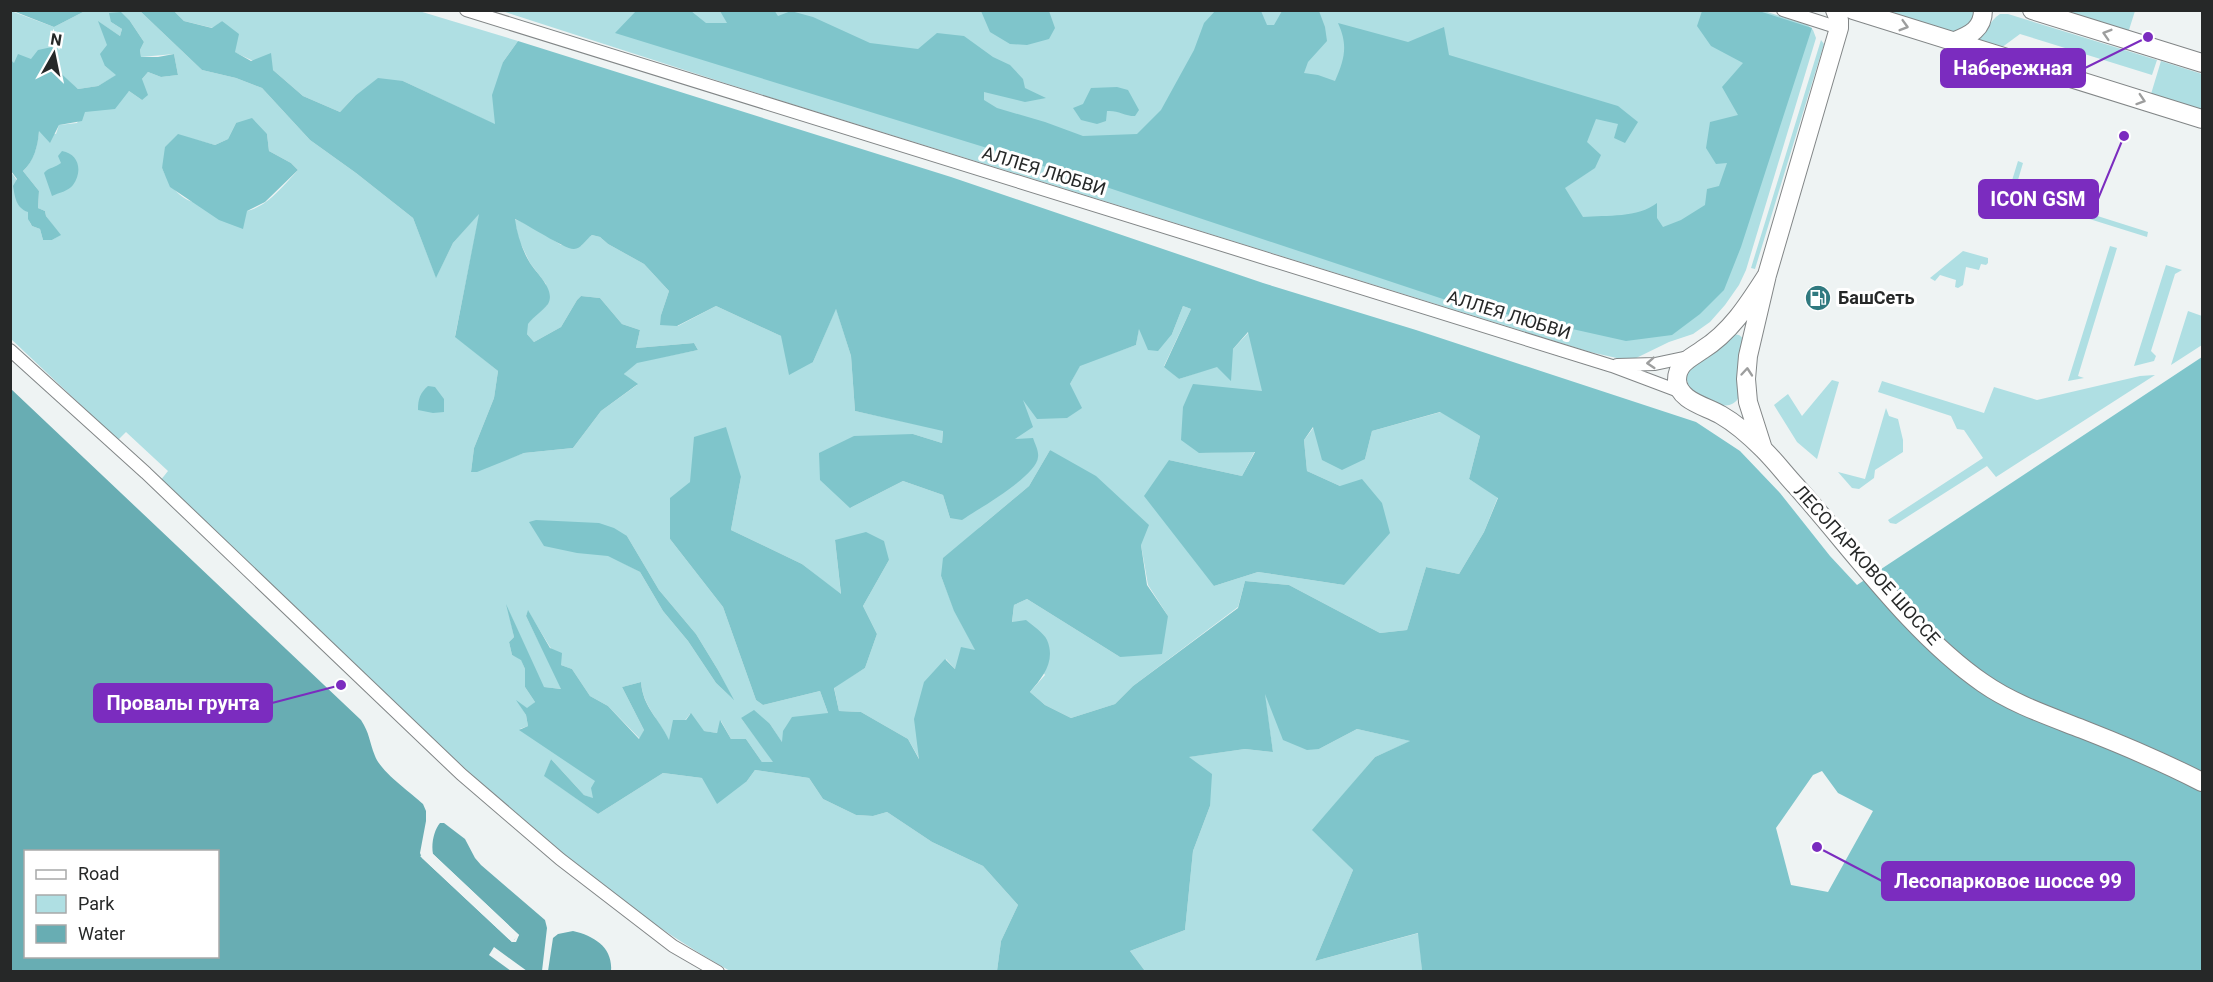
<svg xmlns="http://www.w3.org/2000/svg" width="2213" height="982" font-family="Roboto,sans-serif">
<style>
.green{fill:#afdfe3;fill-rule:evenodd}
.forest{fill:#7fc5cb;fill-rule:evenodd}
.water{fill:#68adb3;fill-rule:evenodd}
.pier{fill:#eef3f3}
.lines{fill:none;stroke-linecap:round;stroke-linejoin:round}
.minor-casing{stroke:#828687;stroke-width:14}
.primary-casing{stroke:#828687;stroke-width:20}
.minor{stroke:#fff;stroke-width:12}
.primary{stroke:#fff;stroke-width:18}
.oneway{stroke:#9d9e9e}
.labels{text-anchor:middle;stroke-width:6;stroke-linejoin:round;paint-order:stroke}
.street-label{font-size:18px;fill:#262828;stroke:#fff}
.poi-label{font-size:18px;font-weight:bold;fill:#262828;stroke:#fff;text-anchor:start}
.leader{fill:none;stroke:#7b2cbf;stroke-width:2}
.callout-dot{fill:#7b2cbf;stroke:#fff;stroke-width:2}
.callout{fill:#7b2cbf;stroke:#7b2cbf;stroke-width:2}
.callout-label{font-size:20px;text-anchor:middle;font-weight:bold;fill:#fff}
</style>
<rect width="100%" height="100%" fill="#eef3f3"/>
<path class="green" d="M 1761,10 L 1808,25 L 1813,30 L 1816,38 L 1746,270 L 1739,285 L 1725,305 L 1710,322 L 1693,334 L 1669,342 L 1630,361 L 1590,352 L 731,85 L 502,11 Z
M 11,11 L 54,27 L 85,11 L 140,11 L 202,70 L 236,78 L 262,88 L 310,140 L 356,173 L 413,218 L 436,277 L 453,243 L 480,212 L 455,336 L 498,371 L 494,398 L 474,448 L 471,472 L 524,453 L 573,448 L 601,411 L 637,385 L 624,374 L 637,362 L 698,350 L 694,343 L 636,348 L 640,330 L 622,324 L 600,298 L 581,296 L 577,300 L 561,327 L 534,342 L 527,334 L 527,324 L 547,305 L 546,284 L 530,263 L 519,240 L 514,219 L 532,226 L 561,245 L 581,246 L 585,240 L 592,235 L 600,237 L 608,244 L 644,264 L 669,291 L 661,315 L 678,326 L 716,306 L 781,336 L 813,362 L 836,308 L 851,356 L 855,411 L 943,430 L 942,443 L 913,434 L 850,508 L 903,481 L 943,495 L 950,518 L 1013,439 L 1022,397 L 1070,384 L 1080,365 L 1136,345 L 1139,327 L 1172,334 L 1183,306 L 1191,309 L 1164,366 L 1179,379 L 1217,366 L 1249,332 L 1263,392 L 1199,453 L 1255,451 L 1242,476 L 1169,460 L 1214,586 L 1258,572 L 1344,585 L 1340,486 L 1307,471 L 1304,440 L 1314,427 L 1365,459 L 1372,431 L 1441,412 L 1480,436 L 1469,479 L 1498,497 L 1484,532 L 1459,574 L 1426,567 L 1407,630 L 1380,633 L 1289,585 L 1245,581 L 1238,607 L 1133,686 L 1115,704 L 1071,718 L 1045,705 L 1030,692 L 1045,675 L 1012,623 L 1014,605 L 1027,599 L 1120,657 L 1168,616 L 1148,585 L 1141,545 L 1050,450 L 1029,486 L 980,527 L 941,576 L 955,612 L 976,651 L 955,669 L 946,659 L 919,747 L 920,760 L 908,739 L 861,712 L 839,711 L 834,687 L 865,668 L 877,634 L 863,606 L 889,560 L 835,540 L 841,595 L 802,564 L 731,530 L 741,477 L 690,482 L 670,539 L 723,607 L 756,700 L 763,705 L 820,691 L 828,713 L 783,744 L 770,724 L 741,718 L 774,762 L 762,762 L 746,739 L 731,739 L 721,721 L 717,733 L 703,731 L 690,714 L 669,741 C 660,720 643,707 641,682 L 622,687 L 644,730 L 640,739 L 608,706 L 590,696 L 572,669 L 561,665 L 528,611 L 526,616 L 562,689 L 543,687 L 508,609 L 514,637 L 509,642 L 512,655 L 521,659 L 525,669 L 525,687 L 535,702 L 527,709 L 518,702 L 526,715 L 528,726 L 520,729 L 596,781 L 594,799 L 584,795 L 551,759 L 545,776 L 598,814 L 663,773 L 702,778 L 747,781 L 755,770 L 809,778 L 823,799 L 856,815 L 873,816 L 887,812 L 932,842 L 983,866 L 1018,905 L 1001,941 L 997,971 L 730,971 C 607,902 503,805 401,709 C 321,633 240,557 160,481 L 168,471 L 126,432 L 118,440 L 11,339 L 10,171 C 19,181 27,199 28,212 C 29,218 28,220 32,226 L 40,229 L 43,240 L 52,240 L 60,235 L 46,216 L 45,211 L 38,208 L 39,191 L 23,171 C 34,161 38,145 39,130 L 56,134 L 59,125 L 77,123 L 84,112 L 129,91 L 142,100 L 142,79 L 148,72 L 161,77 L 178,75 L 174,54 L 141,57 L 140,50 L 144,42 L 130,21 L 111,22 L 122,29 L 120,36 L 99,22 L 108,45 L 105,66 L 117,75 L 98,86 L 78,89 C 55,70 46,55 14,64 L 11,60 ZM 236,123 L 267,134 L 269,151 L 291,163 L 298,170 C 285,184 267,207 247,211 C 241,212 231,209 224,208 C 190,203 177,202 162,168 L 178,135 L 215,145 L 228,139 ZM 627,536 L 659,590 L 696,634 L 718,670 L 732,698 L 716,683 L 688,641 L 663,611 L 640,572 L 608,555 Z
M 174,11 L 419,11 L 518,41 L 503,62 L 496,125 L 403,81 L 355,96 L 340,112 L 303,96 L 273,70 L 234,52 L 222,21 L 213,28 L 184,21 Z
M 1880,11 L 1975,11 L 1976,19 L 1956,34 Z
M 2056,11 L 2135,11 L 2128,33 Z
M 2000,14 L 2008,14 L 2157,60 L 2152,75 L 2020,34 L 2001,48 L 1976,41 C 1987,33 1989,21 2000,14 Z
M 1821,40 L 1824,44 L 1755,269 L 1751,268 Z
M 2161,61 L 2202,74 L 2202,110 L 2151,94 Z
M 2018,161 L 2023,163 L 2015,190 L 2148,232 L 2147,237 L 2010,194 L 2010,187 Z
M 2110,246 L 2117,248 L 2078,376 L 2084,378 L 2068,381 Z
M 1963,251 L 1988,258 L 1988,263 L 1986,265 L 1981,264 L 1979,270 L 1966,267 L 1963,285 L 1958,288 L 1955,287 L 1956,280 L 1940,275 L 1935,281 L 1930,278 Z
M 2166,265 L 2182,270 L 2175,274 L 2151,351 L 2156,356 L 2154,361 L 2134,366 Z
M 2188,311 L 2202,316 L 2202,345 L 2171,365 Z
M 1732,334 L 1739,335 L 1744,339 L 1739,397 C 1728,417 1702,396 1689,388 L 1686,376 L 1690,369 L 1712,354 Z
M 2155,375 L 1996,477 L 1987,466 L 1896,524 L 1890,523 L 1888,520 L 1983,458 L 1964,430 L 1957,429 L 1951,416 L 1878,392 L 1882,381 L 1984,413 L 1994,387 L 2037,400 L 2140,376 Z
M 1832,380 L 1839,382 L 1817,459 L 1797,442 L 1774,405 L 1788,394 L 1802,416 Z
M 1886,408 L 1889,416 L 1898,419 L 1903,440 L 1903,452 L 1875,470 L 1874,478 L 1859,489 L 1852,488 L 1838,472 L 1865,479 Z
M 1264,691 L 1319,749 L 1357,729 L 1411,741 L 1375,757 L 1313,830 L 1353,870 L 1315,961 L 1419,933 L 1422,971 L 1145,971 L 1130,951 L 1185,930 L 1193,851 L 1210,806 L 1188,757 L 1245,749 L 1273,752 Z"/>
<path class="forest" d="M 774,10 L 778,16 L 791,11 L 813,17 L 870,43 L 918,49 L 937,33 L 964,36 L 993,57 L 1010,65 L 1023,79 L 1025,88 L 1046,98 L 1025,102 L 984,92 L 984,100 L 997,108 L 1045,122 L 1083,136 L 1137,134 L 1161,110 L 1194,50 L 1204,23 L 1215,11 L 1261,11 L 1267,25 L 1274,25 L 1282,11 L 1319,11 L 1325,27 L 1327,41 L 1308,62 L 1304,73 L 1318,75 L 1335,81 C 1345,58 1348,45 1338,23 L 1408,42 L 1444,27 L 1449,55 L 1618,106 L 1638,122 L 1625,143 L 1614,138 L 1618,124 L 1596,119 L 1587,142 L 1601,155 L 1595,168 L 1565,188 L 1583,217 C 1607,215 1638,218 1657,203 L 1657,218 L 1663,227 L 1681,220 L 1705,205 L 1707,189 L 1719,186 L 1727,163 L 1716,164 L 1706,148 L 1710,122 L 1738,115 L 1722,87 L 1743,63 L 1711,46 L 1697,26 L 1702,11 L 1759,11 L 1812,28 L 1741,247 L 1724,290 L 1700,314 L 1672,335 L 1626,341 L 1452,302 L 1013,156 L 615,33 L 636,11 L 691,11 L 706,23 L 727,23 L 720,11 Z
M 13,11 L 85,11 L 54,27 Z
M 140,11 L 174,11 L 184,21 L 212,28 L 222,21 L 239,34 L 235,52 L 251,61 L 271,53 L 273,70 L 303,96 L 340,112 L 355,96 L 378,78 L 403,81 L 495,124 L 492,95 L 503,62 L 518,41 L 951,177 L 1263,283 L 1416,330 L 1696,422 L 1740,451 L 1780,493 L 1830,556 L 1857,585 L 2202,357 L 2202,971 L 1422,971 L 1418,933 L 1315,961 L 1353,870 L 1312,830 L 1375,757 L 1410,741 L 1357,729 L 1319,749 L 1307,750 L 1283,740 L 1265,694 L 1273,752 L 1245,749 L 1189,757 L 1212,774 L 1210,806 L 1193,851 L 1185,930 L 1130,951 L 1145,971 L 997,971 L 1001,941 L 1018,905 L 983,866 L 932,842 L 887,812 L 873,816 L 856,815 L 823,799 L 809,778 L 755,770 L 747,781 L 717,804 L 702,778 L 663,773 L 598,814 L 544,776 L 551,759 L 584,795 L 593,798 L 591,788 L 595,781 L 519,730 L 528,726 L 526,715 L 516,700 L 527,708 L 535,702 L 525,687 L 525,669 L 521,660 L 512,655 L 509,642 L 514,637 L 506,604 L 544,687 L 561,689 L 526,616 L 528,610 L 550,648 L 562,653 L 561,665 L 572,669 L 590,696 L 608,706 L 639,739 L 644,730 L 622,687 L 641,682 C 643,708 659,718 669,740 L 673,720 L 686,720 L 691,713 L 704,731 L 717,733 L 720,720 L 731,739 L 746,739 L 762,762 L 773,762 L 741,718 L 754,710 L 770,724 L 782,742 L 783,731 L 792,717 L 828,713 L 820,691 L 763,705 L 756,700 L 723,607 L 670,539 L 670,498 L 690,482 L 694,437 L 726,427 L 741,477 L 731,530 L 802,564 L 841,594 L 835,540 L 866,532 L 884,541 L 889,560 L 863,606 L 877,634 L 865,668 L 834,688 L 839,711 L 861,712 L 908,739 L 919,759 L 914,719 L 924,682 L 945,659 L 955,669 L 961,647 L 975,650 L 954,611 L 941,576 L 943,558 L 1029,486 L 1050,450 L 1096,476 L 1149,525 L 1141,545 L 1147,585 L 1168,616 L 1162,654 L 1120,657 L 1027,599 L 1014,605 L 1012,622 L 1026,620 C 1032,625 1044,633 1047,640 C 1056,661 1043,677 1030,692 L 1045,705 L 1071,718 L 1115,704 L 1133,686 L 1238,608 L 1245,581 L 1289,585 L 1380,633 L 1407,630 L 1426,567 L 1459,574 L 1484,532 L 1498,498 L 1469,479 L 1480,436 L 1440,412 L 1372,431 L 1365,459 L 1342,470 L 1322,460 L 1313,427 L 1304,440 L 1307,471 L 1340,486 L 1362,479 L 1382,503 L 1390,533 L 1344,585 L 1258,572 L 1214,586 L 1144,496 L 1169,460 L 1242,476 L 1255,452 L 1199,453 L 1181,440 L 1183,407 L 1193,384 L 1262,391 L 1248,332 L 1233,349 L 1231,381 L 1217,367 L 1179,379 L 1164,367 L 1191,309 L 1183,306 L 1172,334 L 1158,351 L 1148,350 L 1139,329 L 1136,345 L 1080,366 L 1070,384 L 1082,408 L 1067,418 L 1037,419 L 1023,400 L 1033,427 L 1015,439 L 1033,438 C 1035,444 1039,451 1038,457 C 1037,476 978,509 962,520 L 950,518 L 943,495 L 903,481 L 850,508 L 820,480 L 819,453 L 854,436 L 913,434 L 942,443 L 943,431 L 855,411 L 851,356 L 836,309 L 813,362 L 789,375 L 781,336 L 716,306 L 677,326 L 660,325 L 661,315 L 669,291 L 644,264 L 608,244 L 600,237 L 592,235 C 586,239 581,249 574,249 C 566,250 527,224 515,219 C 517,234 522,250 530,263 C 537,274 556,290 548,304 C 543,311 533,317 528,324 L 527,334 L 534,342 L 561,327 L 577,300 L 581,296 L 600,298 L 622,324 L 640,330 L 636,348 L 694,343 L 698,350 L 637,363 L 624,374 L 638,384 L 601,411 L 573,448 L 524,453 L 477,472 L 471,472 L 474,448 L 494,398 L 498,371 L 455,337 L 479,214 L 453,243 L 436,278 L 413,218 L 356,173 L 310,140 L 262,88 L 236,78 L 202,70 ZM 1822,771 L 1838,793 L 1873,811 L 1828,892 L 1791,885 L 1776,828 L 1813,775 Z
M 981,11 L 1049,11 L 1055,28 L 1049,39 L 1027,45 L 1010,44 L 990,32 Z
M 121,12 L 130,21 L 144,42 L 140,50 L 141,57 L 158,57 L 174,54 L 178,75 L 161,77 L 148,72 L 142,79 L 148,95 L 142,100 L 129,91 L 115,109 L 85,112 L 82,121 L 59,125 L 50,143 L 39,131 C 38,146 34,161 23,171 L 39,191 L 38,208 L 45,211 L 46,216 L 61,235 L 52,240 L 43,240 L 40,229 L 32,226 L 28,219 L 28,212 C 16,208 15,197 13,186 L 17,179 L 11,171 L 11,60 L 14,63 L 18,54 L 31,59 L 38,50 L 52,47 L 59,59 L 55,68 L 78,89 L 98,86 L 116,75 L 105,66 L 100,54 L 107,45 L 98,21 L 120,36 L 122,29 L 111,22 L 109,13 Z
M 1117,87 L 1128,90 L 1139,110 L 1135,116 C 1124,116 1118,110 1107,111 L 1106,121 L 1097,124 L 1081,120 L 1073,108 L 1083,104 L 1091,88 Z
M 252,118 L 267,134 L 269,151 L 291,163 L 298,170 L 265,202 L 247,211 L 243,229 L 219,220 L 170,187 L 162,168 L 165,147 L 178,134 L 215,145 L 228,139 L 236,123 Z
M 62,151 C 79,154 83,171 73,185 C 69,191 58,193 52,196 L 44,173 C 49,167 55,168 61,163 L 58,156 Z
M 428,386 L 435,387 L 444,399 L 444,412 L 433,413 L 418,410 C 418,399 420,393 428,386 Z
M 536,520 L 599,523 L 614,528 L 627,536 L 659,590 L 696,634 L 718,670 L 734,700 L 716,683 L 688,641 L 663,611 L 640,572 L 608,556 L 577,553 L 544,546 L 529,522 Z"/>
<path class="water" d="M 10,388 L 361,720 C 370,734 369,741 375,756 C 381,772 410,792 423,804 L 426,811 L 426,821 L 420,853 L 422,858 L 512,942 L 519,935 L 433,854 C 431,844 434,830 440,823 L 444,823 L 465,839 L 475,858 L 481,865 L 545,920 L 547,928 L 542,971 L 527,971 L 494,947 L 489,955 L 511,971 L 11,971 ZM 26,852 L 218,852 L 218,956 L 26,956 Z
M 573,931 C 595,936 613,948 611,971 L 548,971 L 553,938 L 558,934 Z"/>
<path class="pier" d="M 430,854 L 433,854 L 519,935 L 516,942 L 512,942 L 420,856 L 423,855 L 514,940 L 517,936 Z"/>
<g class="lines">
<g class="minor-casing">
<path id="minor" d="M 466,10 L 1612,366 L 1681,392
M 1783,10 L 1839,28
M 10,350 L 146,473 L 461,774 L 560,859 L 673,946 L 718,972
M 1617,365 L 1655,364 L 1688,357"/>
</g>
<g class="primary-casing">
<path id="primary" d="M 1853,10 L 2202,119
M 2032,10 L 2202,63
M 1955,41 C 1970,35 1983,29 1983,10
M 1767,275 C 1749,303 1731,332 1702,350 C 1691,358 1677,363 1677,380 C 1678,401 1706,406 1721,415 C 1735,423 1751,437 1763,449 C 1775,461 1785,474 1796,486 C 1854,551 1912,634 1983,683 C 2013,704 2049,716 2082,729 C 2123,745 2163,762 2202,782
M 1763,449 L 1748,402 L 1746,379 L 1748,356 L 1767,275 L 1839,28 L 1839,20 L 1835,10"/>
</g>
<use href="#minor" class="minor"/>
<use href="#primary" class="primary"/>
</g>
<defs><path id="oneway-chevron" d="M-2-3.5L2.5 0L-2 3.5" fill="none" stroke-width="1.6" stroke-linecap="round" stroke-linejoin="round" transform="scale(1.5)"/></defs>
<g class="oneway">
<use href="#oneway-chevron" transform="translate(1904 26) rotate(16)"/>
<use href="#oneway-chevron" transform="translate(2107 34) rotate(-163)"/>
<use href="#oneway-chevron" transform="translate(2141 100) rotate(18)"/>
<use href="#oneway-chevron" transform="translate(1651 363) rotate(176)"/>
<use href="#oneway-chevron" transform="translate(1747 372) rotate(-85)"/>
</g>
<defs>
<g id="fuel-disc" transform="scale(1.35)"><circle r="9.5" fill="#30797f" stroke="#fff"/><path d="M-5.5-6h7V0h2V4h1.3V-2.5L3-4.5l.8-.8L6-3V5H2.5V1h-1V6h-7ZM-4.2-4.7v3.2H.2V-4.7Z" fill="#fff"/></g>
</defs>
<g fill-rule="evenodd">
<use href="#fuel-disc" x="1818" y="298"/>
</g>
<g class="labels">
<g class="street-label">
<text transform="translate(1044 171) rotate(17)" y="6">АЛЛЕЯ ЛЮБВИ</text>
<text transform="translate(1509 315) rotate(17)" y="6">АЛЛЕЯ ЛЮБВИ</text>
<text transform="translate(1867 565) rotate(48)" y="6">ЛЕСОПАРКОВОЕ ШОССЕ</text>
</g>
<g class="poi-label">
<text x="1838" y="304">БашСеть</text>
</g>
</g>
<path class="leader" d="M2148 37L2085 68M2124 136L2098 199M341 685L272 703M1817 847L1882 881"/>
<g class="callout-dot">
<circle cx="2148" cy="37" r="6"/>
<circle cx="2124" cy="136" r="6"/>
<circle cx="341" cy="685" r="6"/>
<circle cx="1817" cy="847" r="6"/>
</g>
<g class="callout">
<rect x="1941" y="49" width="144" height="38" rx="6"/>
<rect x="1979" y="180" width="119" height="38" rx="6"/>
<rect x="94" y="684" width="178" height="38" rx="6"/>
<rect x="1882" y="862" width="252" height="38" rx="6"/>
</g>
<g class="callout-label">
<text x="2013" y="75">Набережная</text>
<text x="2038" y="206">ICON GSM</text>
<text x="183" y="710">Провалы грунта</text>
<text x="2008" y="888">Лесопарковое шоссе 99</text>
</g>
<rect width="2213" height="982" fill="none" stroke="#262828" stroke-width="24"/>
<rect x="24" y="850" width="195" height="108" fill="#ffffff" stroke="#a8a9a9" stroke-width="1.5"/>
<rect x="36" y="870" width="30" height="9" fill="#ffffff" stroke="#a8a9a9" stroke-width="1.5"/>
<text x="78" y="880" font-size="18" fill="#262828">Road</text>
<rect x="36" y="895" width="30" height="18" fill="#afdfe3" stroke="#a8a9a9" stroke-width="1.5"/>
<text x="78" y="910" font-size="18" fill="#262828">Park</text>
<rect x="36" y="925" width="30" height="18" fill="#68adb3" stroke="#a8a9a9" stroke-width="1.5"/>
<text x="78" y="940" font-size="18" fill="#262828">Water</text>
<g transform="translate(54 54) rotate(9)" stroke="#ffffff" stroke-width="4.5" paint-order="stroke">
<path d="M0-4.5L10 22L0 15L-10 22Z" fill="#262828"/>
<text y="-9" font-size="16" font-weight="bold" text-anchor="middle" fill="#262828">N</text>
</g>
</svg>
